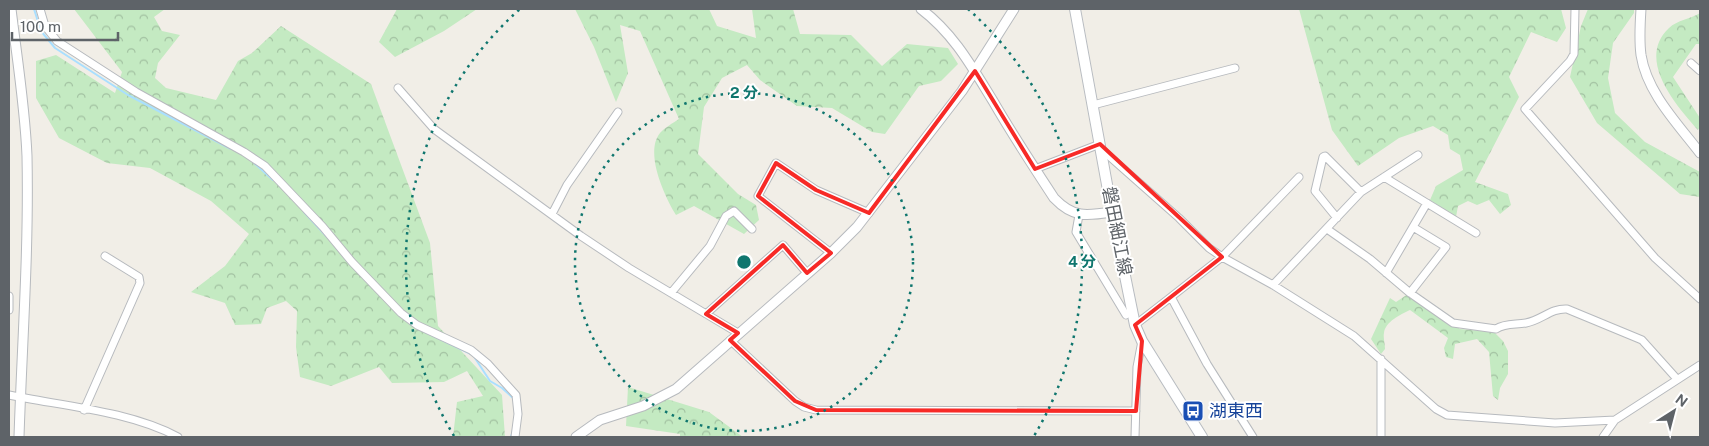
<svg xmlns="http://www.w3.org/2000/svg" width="1709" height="446" font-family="'Public Sans','Noto Sans JP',sans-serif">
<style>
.forest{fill:url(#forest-crowns)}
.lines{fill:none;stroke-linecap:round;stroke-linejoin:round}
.stream{stroke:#a9dfff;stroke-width:2}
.minor-casing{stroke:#b7babe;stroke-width:9}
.tertiary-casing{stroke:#b7babe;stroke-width:11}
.secondary-casing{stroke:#b8bcc1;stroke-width:12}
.minor{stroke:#fff;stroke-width:7}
.tertiary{stroke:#fff;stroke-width:9}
.secondary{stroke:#fff;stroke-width:10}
.marked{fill:none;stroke:#f72a27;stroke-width:4;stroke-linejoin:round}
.ring{fill:none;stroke:#0f766e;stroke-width:2.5;stroke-dasharray:2.5 5}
.labels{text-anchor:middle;stroke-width:4;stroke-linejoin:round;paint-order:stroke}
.street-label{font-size:18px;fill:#5e6368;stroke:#fff}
.transit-label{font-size:18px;fill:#164399;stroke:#fff;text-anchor:start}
.centre{fill:#0f766e;stroke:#fff;stroke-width:2.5}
.ring-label{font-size:15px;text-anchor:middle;font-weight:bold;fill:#0f766e;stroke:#fff;stroke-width:4;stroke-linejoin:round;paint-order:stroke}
</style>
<defs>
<pattern id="forest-crowns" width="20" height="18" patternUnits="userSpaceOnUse" patternTransform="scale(1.25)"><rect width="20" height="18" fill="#c4eac2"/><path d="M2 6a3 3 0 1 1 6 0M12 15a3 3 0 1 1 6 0" fill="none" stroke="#a2c1a1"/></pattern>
</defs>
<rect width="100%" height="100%" fill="#f1eee7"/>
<path class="forest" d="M 74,9 L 165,9 L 154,17 L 162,31 L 180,35 L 158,63 L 155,78 L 166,88 L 216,100 L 238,61 L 252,53 L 281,26 L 371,84 L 430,243 L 438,326 L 502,395 L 505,437 L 453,437 L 457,402 L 483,396 L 467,371 L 444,382 L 392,383 L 379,367 L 331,386 L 300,377 L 296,347 L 297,311 L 286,301 L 267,308 L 261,324 L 235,325 L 225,303 L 191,292 L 225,266 L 249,234 L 211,201 L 150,168 L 107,163 L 59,138 L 36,98 L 36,61 L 56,55 L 115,93 L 122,72 Z
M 397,9 L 477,9 L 444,31 L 395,57 L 379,42 Z
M 575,9 L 709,9 L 717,26 L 756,38 L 752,9 L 793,9 L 800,34 L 851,35 L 882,66 L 907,44 L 948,48 L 958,64 L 941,81 L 919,86 L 885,134 L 872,132 L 832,108 L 797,106 L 760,80 L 747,65 L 722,78 L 704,107 L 698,154 L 738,194 L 756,205 L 759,220 L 744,234 L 694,206 L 676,215 C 665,197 644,153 660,133 C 664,128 673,123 679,119 L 640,31 L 620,25 L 628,73 L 616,102 L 594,47 Z
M 1299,9 L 1561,9 L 1566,28 L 1557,42 L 1531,32 L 1509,77 L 1519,97 L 1475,182 L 1508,194 L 1511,205 L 1500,214 L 1489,200 L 1477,205 L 1468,201 L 1458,206 L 1456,217 L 1430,200 L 1436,186 L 1463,170 L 1460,155 L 1450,149 L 1448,135 L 1433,126 L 1399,138 L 1358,166 L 1332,130 Z
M 1588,9 L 1634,9 L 1634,13 L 1613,43 L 1608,78 L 1615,113 L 1645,142 L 1700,172 L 1700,197 L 1680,194 L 1597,123 L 1570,77 L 1581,26 Z
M 1700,13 L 1700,44 L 1696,44 L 1673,77 L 1700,118 L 1700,127 L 1698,130 C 1675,104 1636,59 1669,28 C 1677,20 1691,19 1700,13 Z
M 1408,294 L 1460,329 L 1494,332 L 1503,341 L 1508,351 L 1508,374 L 1500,388 L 1498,400 L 1493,396 L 1489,352 L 1477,339 L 1455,344 L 1453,359 L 1446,357 L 1444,348 L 1448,338 L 1410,310 C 1401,314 1385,322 1384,333 C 1383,337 1385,344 1385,349 L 1381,354 L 1371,339 L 1390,298 L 1396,302 Z
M 628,387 L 709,412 L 743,437 L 680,437 L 680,434 L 626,426 Z"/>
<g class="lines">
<path class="stream" d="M 34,9 L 41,31 L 55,48 L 128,95 L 231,149
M 254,163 L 273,180
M 304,212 L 328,238
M 417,328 L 473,355 L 490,381 L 502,388 L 513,398
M 511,437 L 513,430"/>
<g class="minor-casing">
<path id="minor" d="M 40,9 L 45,26 L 57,41 L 136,92 L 244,152 L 265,166 L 323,227 L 352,262 L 401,313 L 417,325 L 471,350 L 488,364 L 516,395 L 518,414 L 515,437
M 1575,9 L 1574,54 L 1570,61 L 1525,109 L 1655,258 L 1700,299
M 1691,63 L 1700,71
M 398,88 L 434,129 L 581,236 L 629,268 L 738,333
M 1093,105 L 1235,68
M 1101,149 L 1179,218 L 1209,248 L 1222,257 L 1171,297
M 1035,169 L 1100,144
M 1299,177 L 1222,257 L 1273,285 L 1354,336 L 1436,409 L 1447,415 L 1555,423 L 1615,420 L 1700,365
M 1384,177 L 1476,233
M 552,214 L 567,185 L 618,112
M 1079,215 L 1076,232 L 1126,315
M 1337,218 L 1315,191 L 1323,157 L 1325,156 L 1361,192
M 1327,229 L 1370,259 L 1410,293 L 1453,323 L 1496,329 C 1505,323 1516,325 1526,323 C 1542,320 1551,308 1567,309 L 1642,340 L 1677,379
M 831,253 L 758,196 L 776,163 L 816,190 L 869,213
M 1386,273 L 1427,203
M 1273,285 L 1361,192 L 1418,155
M 671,293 L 710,246 L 726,216 L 734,211 L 752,229
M 1410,293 L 1446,247 L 1413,227
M 9,296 L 9,310
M 706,314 L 783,245 L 807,273
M 1135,325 L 1171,297 L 1207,364 L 1253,437
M 730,340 L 795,401 L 804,407 L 816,410 L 1136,411
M 1381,359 L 1381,437
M 9,395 C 63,406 129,411 178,437
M 84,410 L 140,283 L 139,277 L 105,256
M 1135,437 L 1137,367 L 1142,341
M 1603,437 L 1615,420"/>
</g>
<g class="tertiary-casing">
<path id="tertiary" d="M 11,9 C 17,58 25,107 27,156 C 29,250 22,344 19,437
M 921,9 C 954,34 972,67 993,101 C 1012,134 1033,166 1054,198 C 1073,218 1086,216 1112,212
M 1641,9 C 1640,24 1639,40 1641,55 C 1647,93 1678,124 1700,153
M 576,437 L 600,420 L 643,406 L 676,389 L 831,253 L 857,227 L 962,91 L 1014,9"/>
</g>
<g class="secondary-casing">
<path id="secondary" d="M 1075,9 L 1112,212 L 1135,325 L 1142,341 L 1202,437"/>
</g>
<use href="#minor" class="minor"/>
<use href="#tertiary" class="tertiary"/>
<use href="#secondary" class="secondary"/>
</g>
<path class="marked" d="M 975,71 L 1035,169 L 1100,144 L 1222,257 L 1135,325 L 1142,341 L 1136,411 L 816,410 L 795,401 L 730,340 L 738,333 L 706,314 L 783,245 L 807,273 L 831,253 L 758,196 L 776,163 L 816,190 L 869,213 Z"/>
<g class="ring">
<circle cx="744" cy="262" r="169"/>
<path d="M454 436A338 338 0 0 1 520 9M968 9A338 338 0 0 1 1034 436"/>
</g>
<defs>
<g id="bus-square" transform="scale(1.125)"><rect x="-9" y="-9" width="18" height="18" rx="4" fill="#1a4fb4" stroke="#fff"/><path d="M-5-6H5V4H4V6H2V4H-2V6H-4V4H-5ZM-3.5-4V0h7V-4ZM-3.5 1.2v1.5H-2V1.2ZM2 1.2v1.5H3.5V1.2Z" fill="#fff"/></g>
</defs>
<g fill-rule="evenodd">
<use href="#bus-square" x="1193" y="411"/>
</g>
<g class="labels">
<g class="street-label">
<text transform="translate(1117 231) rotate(79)" y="6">磐田細江線</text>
</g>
<g class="transit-label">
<text x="1209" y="417">湖東西</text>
</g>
</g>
<circle cx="744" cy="262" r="8" class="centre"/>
<g class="ring-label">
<text x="744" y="98">2 分</text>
<text x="1082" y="267">4 分</text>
</g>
<rect width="1709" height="446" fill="none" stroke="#5e6368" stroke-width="20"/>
<g transform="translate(1674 411) rotate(36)" stroke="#ffffff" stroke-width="4" paint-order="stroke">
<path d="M0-4L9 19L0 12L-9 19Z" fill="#5e6368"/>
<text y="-8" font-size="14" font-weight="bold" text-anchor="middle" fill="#5e6368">N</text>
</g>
<path d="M12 32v8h106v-8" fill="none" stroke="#5e6368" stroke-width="2.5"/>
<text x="20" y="32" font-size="15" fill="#5e6368" stroke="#ffffff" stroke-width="4" paint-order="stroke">100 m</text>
</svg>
